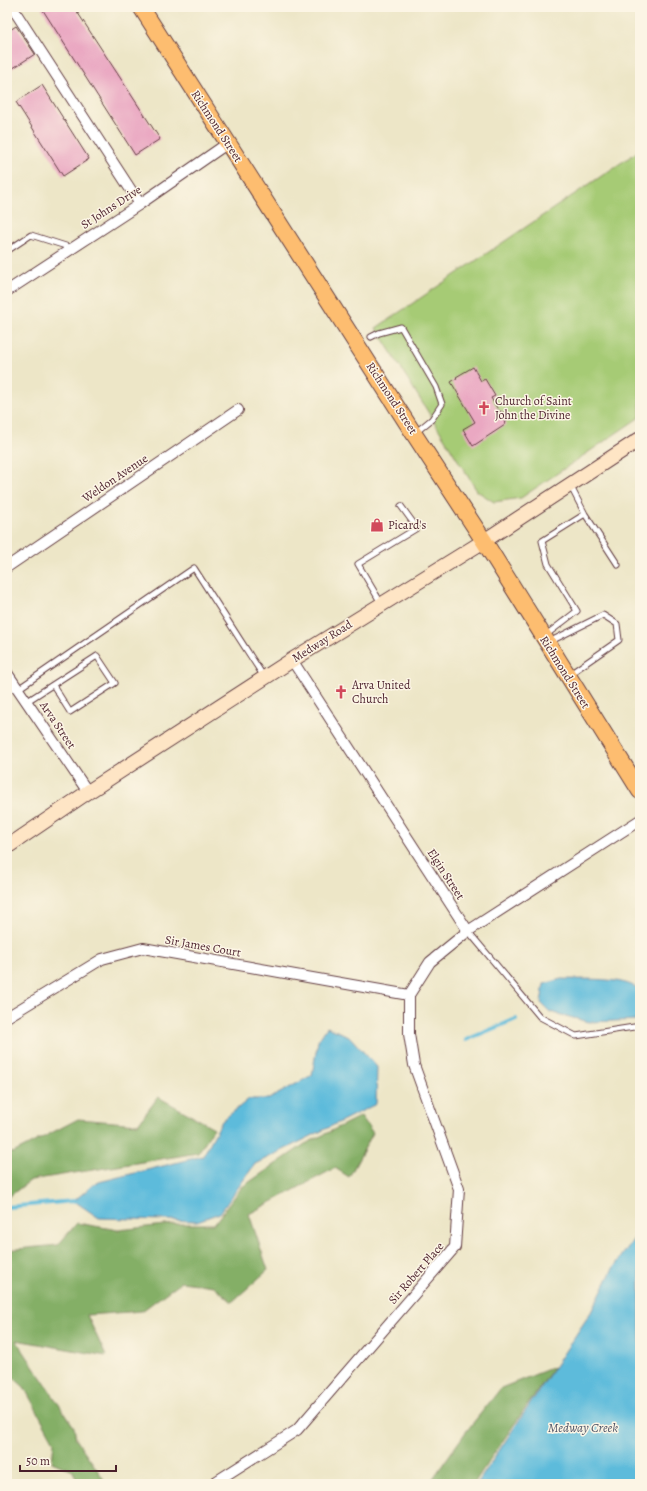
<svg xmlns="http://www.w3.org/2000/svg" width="647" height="1491" font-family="Alegreya,serif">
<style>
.green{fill:#a6cb75;stroke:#787550}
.forest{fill:#84af66;stroke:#676748}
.water{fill:#5dbbdb;stroke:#546d83}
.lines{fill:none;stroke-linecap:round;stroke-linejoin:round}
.stream{stroke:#5dbbdb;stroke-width:4}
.building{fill:#eaa8c2}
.lane-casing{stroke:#623d42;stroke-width:7}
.street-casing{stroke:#623d42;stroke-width:12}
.secondary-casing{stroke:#623d42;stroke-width:16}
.primary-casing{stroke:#623d42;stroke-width:18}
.lane{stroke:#fff;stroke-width:5}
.street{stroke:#fff;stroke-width:10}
.secondary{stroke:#fee5c5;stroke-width:14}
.primary{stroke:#fdbd6f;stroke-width:16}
.labels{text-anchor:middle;stroke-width:3;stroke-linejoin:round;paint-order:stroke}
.street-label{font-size:12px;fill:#4a1f2b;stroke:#fcf5e5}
.poi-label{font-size:12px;fill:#4a1f2b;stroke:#fcf5e5;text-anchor:start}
.water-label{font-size:13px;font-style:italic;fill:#515669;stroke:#fcf5e5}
</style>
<rect width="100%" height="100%" fill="#fcf5e5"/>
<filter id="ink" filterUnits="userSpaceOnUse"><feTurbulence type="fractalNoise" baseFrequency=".025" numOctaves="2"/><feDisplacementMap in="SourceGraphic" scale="8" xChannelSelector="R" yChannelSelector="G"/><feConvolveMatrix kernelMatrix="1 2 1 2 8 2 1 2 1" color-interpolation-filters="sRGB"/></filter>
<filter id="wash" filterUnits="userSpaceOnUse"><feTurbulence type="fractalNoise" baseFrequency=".012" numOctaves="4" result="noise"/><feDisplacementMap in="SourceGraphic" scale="16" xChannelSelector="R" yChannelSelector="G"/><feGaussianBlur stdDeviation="0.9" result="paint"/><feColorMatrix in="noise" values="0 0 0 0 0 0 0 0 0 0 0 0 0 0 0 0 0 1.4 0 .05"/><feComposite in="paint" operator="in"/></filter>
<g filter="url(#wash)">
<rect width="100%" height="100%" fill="#ede6c7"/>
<path class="green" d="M 640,150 L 640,417 L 521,498 L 494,502 L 477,491 L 376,328 Z"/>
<path class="forest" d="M 158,1097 L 214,1128 L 198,1153 L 31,1180 L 7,1198 L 7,1152 L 13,1153 L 78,1119 L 138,1124 Z
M 361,1116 L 373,1133 L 349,1177 L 335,1168 L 249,1214 L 268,1270 L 232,1302 L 214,1286 L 181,1282 L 142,1311 L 87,1315 L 106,1356 L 16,1340 L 74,1427 L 76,1439 L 107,1484 L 78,1484 L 73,1471 L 52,1462 L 54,1442 L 24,1387 L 7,1372 L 7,1250 L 58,1245 L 77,1223 L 118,1230 L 174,1224 L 214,1224 L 242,1187 L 305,1144 Z
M 554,1367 L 482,1471 L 474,1484 L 429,1484 L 465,1433 L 501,1388 Z"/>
<path class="water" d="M 561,979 C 583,980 623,976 640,990 L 640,1020 L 589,1022 L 550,1012 L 541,1003 L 544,984 Z
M 327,1027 L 349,1036 L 377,1067 L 376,1104 L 255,1164 L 220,1213 L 197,1221 L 99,1218 L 74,1201 L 95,1183 L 203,1156 L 222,1121 L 249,1099 L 269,1099 L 312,1075 L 318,1041 Z
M 640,1230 L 640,1484 L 477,1484 L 591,1312 L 612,1270 Z"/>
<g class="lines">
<path class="stream" d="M 466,1040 L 516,1019
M 7,1207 L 74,1201"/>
</g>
<g id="blocks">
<path class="building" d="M 41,7 L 74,7 L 160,139 L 135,155 Z
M 16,26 L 35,54 L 7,72 L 7,32 Z
M 42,85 L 89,159 L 63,176 L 16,102 Z
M 473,367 L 481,381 L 485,379 L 495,396 L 491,398 L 499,411 L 504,413 L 507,417 L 505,425 L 473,446 L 463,429 L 475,422 L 451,382 L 457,378 L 456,377 Z"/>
</g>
</g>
<g filter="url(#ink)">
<use href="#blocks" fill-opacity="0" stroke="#623d42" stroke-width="1"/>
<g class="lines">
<g class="lane-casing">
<path id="lane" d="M 7,251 L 31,235 L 72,248
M 371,337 L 379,333 L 401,327 L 436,387 L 442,404 L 432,419 L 415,433
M 570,485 L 585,514 L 618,565
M 381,603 L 358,564 L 417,528 L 401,506
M 546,635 L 577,611 L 548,564 L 542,541 L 585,514
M 549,642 L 603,615 L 617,624 L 619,640 L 570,674
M 18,689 L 194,568 L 264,677
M 26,702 L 97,656 L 115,683 L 70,712 L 53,685
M 468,931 L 540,1017 L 576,1036 L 634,1027 L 640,1029"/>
</g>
<g class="street-casing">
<path id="street" d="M 12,7 L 140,204
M 7,291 L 140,204 L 228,143
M 7,567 L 238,410
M 292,660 L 468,931
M 7,673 L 88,792
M 7,1017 L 102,959 L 143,948 L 409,995
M 212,1484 L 297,1430 L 455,1247 L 459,1189 L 414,1065 L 409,1034 L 409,995 L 430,962 L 468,931 L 640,820"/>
</g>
<g class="secondary-casing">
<path id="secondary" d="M 7,847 L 88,792 L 292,660 L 484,541 L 640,439"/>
</g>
<g class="primary-casing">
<path id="primary" d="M 141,7 L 414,434 L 484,541 L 640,791"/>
</g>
<use href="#lane" class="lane"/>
<use href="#street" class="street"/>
<use href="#secondary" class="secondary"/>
<use href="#primary" class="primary"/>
</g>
</g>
<defs>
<g id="church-bare" transform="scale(1.08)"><path d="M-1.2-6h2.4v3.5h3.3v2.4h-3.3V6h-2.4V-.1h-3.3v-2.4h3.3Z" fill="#d1495b" stroke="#fcf5e5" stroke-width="2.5" paint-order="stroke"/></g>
<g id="shop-bare" transform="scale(1.08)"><path d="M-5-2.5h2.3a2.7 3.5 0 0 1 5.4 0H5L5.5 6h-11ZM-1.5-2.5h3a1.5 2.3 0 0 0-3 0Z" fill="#d1495b" stroke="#fcf5e5" stroke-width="2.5" paint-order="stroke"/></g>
</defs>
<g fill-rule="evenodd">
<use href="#church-bare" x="484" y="408"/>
<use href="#shop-bare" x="377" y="525"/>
<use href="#church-bare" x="341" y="692"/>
</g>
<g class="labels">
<g class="street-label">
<text transform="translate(217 126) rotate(57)" y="4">Richmond Street</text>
<text transform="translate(111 207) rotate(-33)" y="4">St Johns Drive</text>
<text transform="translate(392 398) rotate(57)" y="4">Richmond Street</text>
<text transform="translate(115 478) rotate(-34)" y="4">Weldon Avenue</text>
<text transform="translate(322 641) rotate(-32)" y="4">Medway Road</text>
<text transform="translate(565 672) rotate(58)" y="4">Richmond Street</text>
<text transform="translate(58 725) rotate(56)" y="4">Arva Street</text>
<text transform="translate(446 874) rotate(57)" y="4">Elgin Street</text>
<text transform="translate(203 946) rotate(10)" y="4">Sir James Court</text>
<text transform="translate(416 1273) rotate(-49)" y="4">Sir Robert Place</text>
</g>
<g class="poi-label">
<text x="495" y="405">Church of Saint<tspan x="495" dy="14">John the Divine</tspan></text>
<text x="388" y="529">Picard's</text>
<text x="352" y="689">Arva United<tspan x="352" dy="14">Church</tspan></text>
</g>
<g class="water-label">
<text x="583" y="1432">Medway Creek</text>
</g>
</g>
<rect width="647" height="1491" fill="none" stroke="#fcf5e5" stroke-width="24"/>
<path d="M20 1465v6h96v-6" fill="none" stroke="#4a1f2b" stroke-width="2"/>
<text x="26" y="1465" font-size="12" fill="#4a1f2b" stroke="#fcf5e5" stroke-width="3" paint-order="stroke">50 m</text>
</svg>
